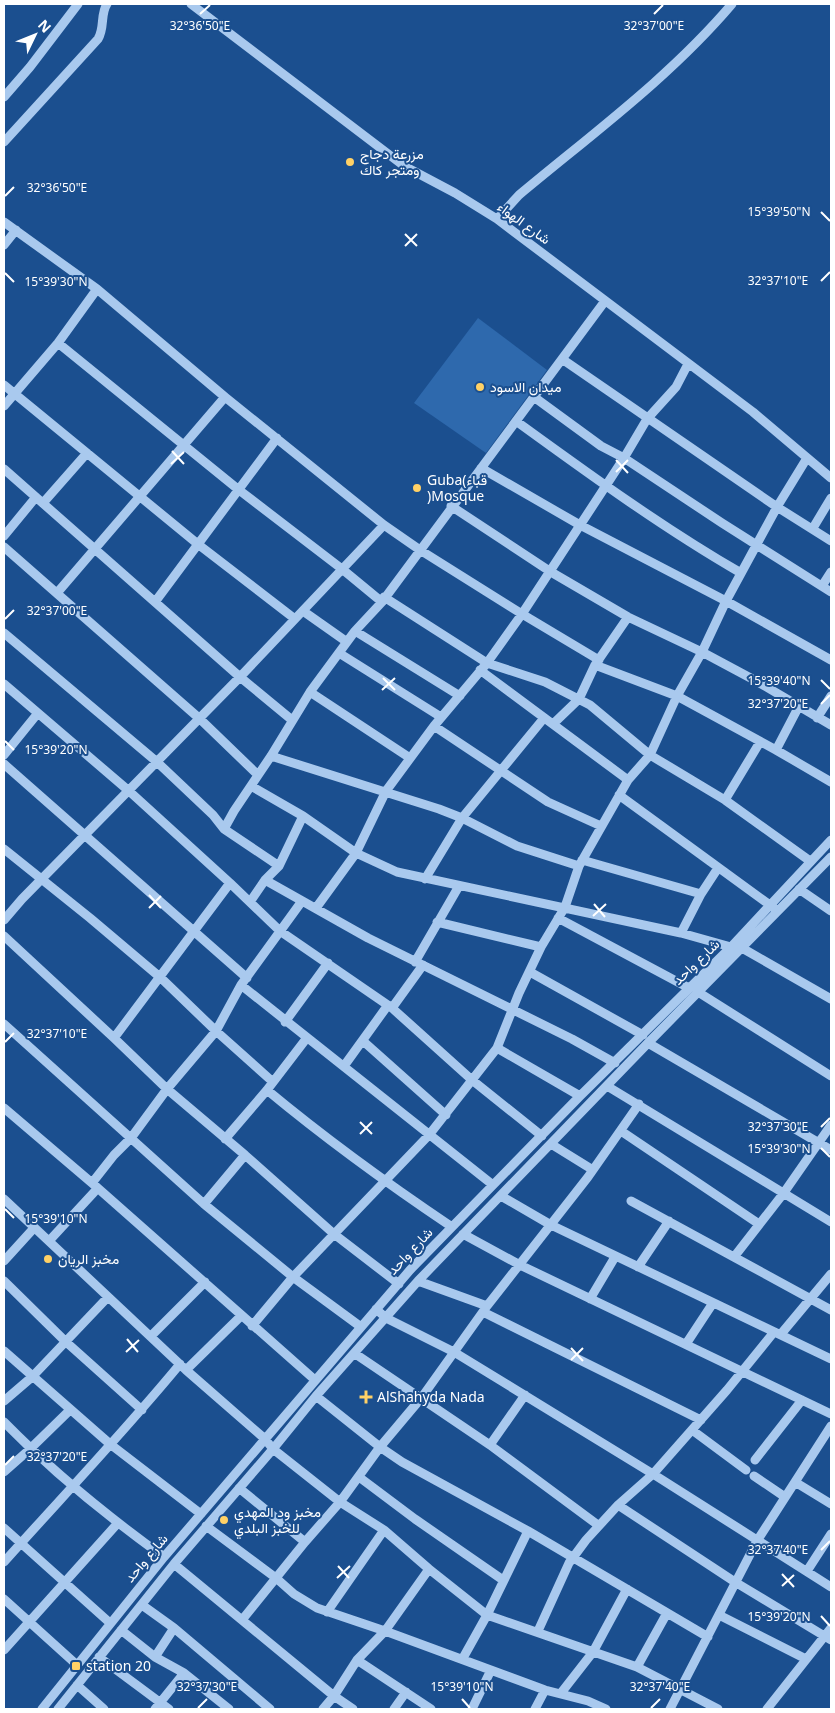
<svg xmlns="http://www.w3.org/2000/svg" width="835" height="1713" font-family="'Noto Sans',Vazirmatn,sans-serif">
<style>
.grass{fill:#2e69ad}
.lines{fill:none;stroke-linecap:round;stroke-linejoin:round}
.minor{stroke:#a9c9ee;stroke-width:9}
.ticks{fill:none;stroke:#fff;stroke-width:2}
.poi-dot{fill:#ffd166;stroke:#1b4f8f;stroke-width:2}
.labels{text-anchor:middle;stroke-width:4;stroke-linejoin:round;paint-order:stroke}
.poi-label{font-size:14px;fill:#fff;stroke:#1b4f8f;text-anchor:start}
.street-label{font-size:14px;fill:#fff;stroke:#1b4f8f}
.ticks-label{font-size:12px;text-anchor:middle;fill:#fff;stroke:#1b4f8f;stroke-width:4;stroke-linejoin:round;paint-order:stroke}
</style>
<rect width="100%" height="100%" fill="#1b4f8f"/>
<path class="grass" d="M 478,318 L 547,370 L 486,453 L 414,403 Z"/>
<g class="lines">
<path class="minor" d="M 191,4 L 404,166 L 455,193 L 497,219 L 753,412 L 831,478
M 4,97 L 30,67 L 78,4
M 4,142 L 98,39 C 105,28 100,14 107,4
M 497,219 L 519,195 C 592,134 670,77 732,4
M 4,222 L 97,289 L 225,397 L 384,525 L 420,550 L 522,614 L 599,660
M 4,245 L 16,230
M 58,343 L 239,490 L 342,569 L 382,602
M 562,359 L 777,507 L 831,541
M 4,385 L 199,545 L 295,619
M 534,397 L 601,446 L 624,458 L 722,523 L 831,592
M 4,406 L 58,343 L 97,289
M 516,421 C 589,474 663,528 741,573
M 481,468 L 580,525 L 726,601 L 831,660
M 4,469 L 240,677 L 292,720
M 43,503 L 87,453
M 451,506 L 551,572 L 628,617 L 702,652 L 758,682 L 831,725
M 813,528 L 831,498
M 4,536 L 36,497
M 4,547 L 200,719 L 258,775
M 822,586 L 831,572
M 57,593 L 225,397
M 384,597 L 487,663 L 545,682 L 590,705 L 650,755 L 725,800 L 810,861
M 155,602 L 277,438
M 303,611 L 347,642
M 355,631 L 460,696
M 4,633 L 157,762 L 213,815 L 224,829 L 279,866
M 339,653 L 441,717
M 595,665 L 677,696 L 776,750 L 831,782
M 480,670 L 628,780
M 4,684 L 129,791 L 230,883 L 280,931 L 392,1008 L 472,1080 L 542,1136
M 310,692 L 410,758
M 817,718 L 831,696
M 553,724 L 579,699 L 595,665 L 628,617
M 434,726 L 548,802 L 601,826
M 776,750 L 799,706
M 4,755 L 38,713
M 271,756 L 439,809 L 462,818 L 517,846 L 579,866
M 4,764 L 247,978
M 251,786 L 303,816 L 356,853 L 397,872 L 681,933 L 731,947
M 619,795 L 774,908
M 725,800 L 760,742
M 224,829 L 234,811 L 271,756 L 310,692 L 355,631 L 382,602 L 605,301
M 4,849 L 90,918 L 161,978 L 216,1031 L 273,1082
M 582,860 L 701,894
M 425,879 L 462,818 L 544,718
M 265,880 L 368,938 L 572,1039 L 615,1063
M 799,889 L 831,911
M 250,902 L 265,880 L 279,866 L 303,816
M 316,908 L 356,853 L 386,791 L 434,726 L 487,663 L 522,614 L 624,458 L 647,419 L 676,387 L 688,364
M 558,918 L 689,988
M 4,920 L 22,899 L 240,677 L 384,525
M 437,922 L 541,947
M 681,933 L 701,894 L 718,868
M 4,936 L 114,1038 L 167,1089 L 245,1155 L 334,1234 L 399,1284
M 742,948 L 831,999
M 415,962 L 459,886
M 530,972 L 643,1035
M 241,985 L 493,1185
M 698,992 L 831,1076
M 392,1008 L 423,965
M 285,1022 L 328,963
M 4,1024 L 204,1204 L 293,1277 L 361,1327
M 114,1038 L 230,883
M 363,1041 L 446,1115
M 648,1043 L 831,1150
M 497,1048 L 580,1096
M 344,1066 L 388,1005
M 607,1086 L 831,1222
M 267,1090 C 326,1139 388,1184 452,1227
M 4,1108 L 92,1183 L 315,1380
M 621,1131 L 759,1224
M 225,1139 L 267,1090 L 306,1039
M 551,1144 L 593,1170
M 92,1183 L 114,1155 L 131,1138 L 167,1089 L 216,1031 L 241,985 L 302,901
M 501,1196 L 551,1225 L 831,1359
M 4,1199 L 186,1370 L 265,1439 L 273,1449 L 340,1502 L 384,1530 L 429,1569 L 487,1615 L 637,1667 L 718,1709
M 631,1201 L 831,1310
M 204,1204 L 245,1155
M 463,1234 L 520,1265 L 831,1414
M 49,1241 L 97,1189
M 734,1257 L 783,1194 L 831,1125
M 4,1261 L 34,1228
M 638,1267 L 669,1221
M 4,1281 L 65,1341 L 142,1410
M 418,1281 L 487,1306
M 590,1299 L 615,1257
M 376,1309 L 386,1318 L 454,1352 L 653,1474 L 831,1587
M 483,1312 L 701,1420
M 252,1326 L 293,1277 L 429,1135 L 497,1048 L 519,993 L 541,947 L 565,907 L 579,866 L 628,780 L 650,755 L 677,696 L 702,652 L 726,601 L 777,507 L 807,458
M 781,1334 L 831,1274
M 151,1336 L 205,1282
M 686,1344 L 713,1303
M 4,1351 L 110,1444 L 201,1514
M 354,1353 L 490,1445 L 598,1525
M 186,1370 L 241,1316
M 316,1396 L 380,1447 L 402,1462 L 528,1531 L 708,1637
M 4,1401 L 32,1377 L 108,1297
M 4,1422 C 53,1472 107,1516 164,1557
M 692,1430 L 746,1470
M 490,1445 L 525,1395
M 755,1460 L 802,1400
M 4,1472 L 30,1449 L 70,1410
M 754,1476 L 785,1497
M 359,1477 L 415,1519 L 503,1580
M 795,1482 L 831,1504
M 239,1488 L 305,1542
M 618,1505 L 735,1582 L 831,1640
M 206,1526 L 276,1578 L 294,1594 L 317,1608 L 385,1631 L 545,1690 L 588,1701 L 606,1709
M 4,1528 L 110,1623
M 4,1562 C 63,1496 124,1432 180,1364
M 174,1564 L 334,1696 L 353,1709
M 807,1571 L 831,1534
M 4,1599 L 77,1665
M 142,1605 L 174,1628 L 270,1709
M 327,1612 L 384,1530
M 719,1615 L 806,1659
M 242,1620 L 305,1542 L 340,1502 L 380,1447 L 422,1397 L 487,1306 L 588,1177 L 639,1104
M 121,1630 L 155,1657 L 184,1673 L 229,1709
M 538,1631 L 569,1563 L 586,1540 L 618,1505 L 653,1474 L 727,1390 L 774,1332
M 4,1650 L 117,1524
M 99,1657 L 169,1709
M 155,1657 L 174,1628
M 463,1658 L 487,1615 L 528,1531
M 357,1660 L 431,1709
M 637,1667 L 667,1613
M 77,1685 L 104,1709
M 561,1693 L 593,1652 L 627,1589
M 42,1709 L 164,1557 L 410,1270 L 580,1096 L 731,947 L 831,840
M 58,1709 L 174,1564 L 273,1449 L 316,1396 L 418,1281 L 648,1043 L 831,857
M 155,1709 L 184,1673
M 323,1709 L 334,1696 L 357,1660 L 385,1631 L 429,1569
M 394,1709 L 406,1692
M 472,1709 L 491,1670
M 535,1709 L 545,1690
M 670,1709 L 757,1541 L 831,1426
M 767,1709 L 831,1628"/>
</g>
<path class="ticks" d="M 200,14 L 210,5M 654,14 L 663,5M 5,196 L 14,187M 821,212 L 830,221M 405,234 L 417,246M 405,246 L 417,234M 5,273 L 14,282M 821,281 L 830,272M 172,451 L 184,464M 616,460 L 628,473M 171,464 L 184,452M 616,472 L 628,460M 5,619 L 14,610M 383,678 L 395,690M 821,680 L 830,689M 382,690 L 395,678M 821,704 L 830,695M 5,741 L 14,750M 149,895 L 161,908M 594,904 L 605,917M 149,908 L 161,896M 593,916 L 606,904M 5,1042 L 14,1033M 360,1122 L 372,1134M 821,1127 L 830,1118M 360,1134 L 372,1122M 821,1148 L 830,1157M 5,1209 L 14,1218M 127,1339 L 138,1352M 571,1348 L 583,1361M 126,1352 L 139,1340M 571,1360 L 583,1348M 5,1465 L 14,1456M 821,1550 L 830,1541M 338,1566 L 349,1578M 782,1574 L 794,1587M 337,1578 L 350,1566M 782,1586 L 794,1575M 821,1616 L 830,1626M 462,1699 L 470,1708M 198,1708 L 207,1699M 651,1708 L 660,1699"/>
<g class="poi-dot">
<circle cx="350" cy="162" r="5"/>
<circle cx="480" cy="387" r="5"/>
<circle cx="417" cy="488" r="5"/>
<circle cx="48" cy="1259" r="5"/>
<path d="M363.5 1389.5h5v5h5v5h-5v5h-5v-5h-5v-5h5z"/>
<circle cx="224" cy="1520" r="5"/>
<rect x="71" y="1661" width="10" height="10" rx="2.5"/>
</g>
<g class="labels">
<g class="poi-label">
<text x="360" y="159">مزرعة دجاج<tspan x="360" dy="16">ومتجر كاك</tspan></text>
<text x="490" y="392">ميدان الاسود</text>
<text x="427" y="485">Guba(قباء<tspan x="427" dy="16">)Mosque</tspan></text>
<text x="58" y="1264">مخبز الريان</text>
<text x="377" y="1402">AlShahyda Nada</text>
<text x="234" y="1517">مخبز ود المهدي<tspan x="234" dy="16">للخبز البلدي</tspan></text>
<text x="86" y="1671">station 20</text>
</g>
<g class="street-label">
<text transform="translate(524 223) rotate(36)" y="5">شارع الهواء</text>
<text transform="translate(696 962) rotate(-44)" y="5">شارع واحد</text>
<text transform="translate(410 1251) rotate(-47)" y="5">شارع واحد</text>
<text transform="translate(146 1558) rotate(-50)" y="5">شارع واحد</text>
</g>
</g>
<g class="ticks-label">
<text x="200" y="30">32°36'50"E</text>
<text x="654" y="30">32°37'00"E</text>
<text x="57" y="192">32°36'50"E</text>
<text x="779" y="216">15°39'50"N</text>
<text x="778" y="285">32°37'10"E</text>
<text x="56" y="286">15°39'30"N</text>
<text x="57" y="615">32°37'00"E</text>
<text x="779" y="685">15°39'40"N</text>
<text x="778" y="708">32°37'20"E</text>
<text x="56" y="754">15°39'20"N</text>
<text x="57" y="1038">32°37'10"E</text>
<text x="778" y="1131">32°37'30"E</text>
<text x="779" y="1153">15°39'30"N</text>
<text x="56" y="1223">15°39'10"N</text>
<text x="57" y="1461">32°37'20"E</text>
<text x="778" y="1554">32°37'40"E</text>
<text x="779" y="1621">15°39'20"N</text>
<text x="462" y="1691">15°39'10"N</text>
<text x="207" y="1691">32°37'30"E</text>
<text x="660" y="1691">32°37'40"E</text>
</g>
<rect width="835" height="1713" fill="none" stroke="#ffffff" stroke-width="10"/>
<g transform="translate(35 35) rotate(47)" stroke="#1b4f8f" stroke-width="4" paint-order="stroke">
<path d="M0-4L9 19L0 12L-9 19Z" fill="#ffffff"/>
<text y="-8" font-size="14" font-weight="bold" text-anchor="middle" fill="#ffffff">N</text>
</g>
</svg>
